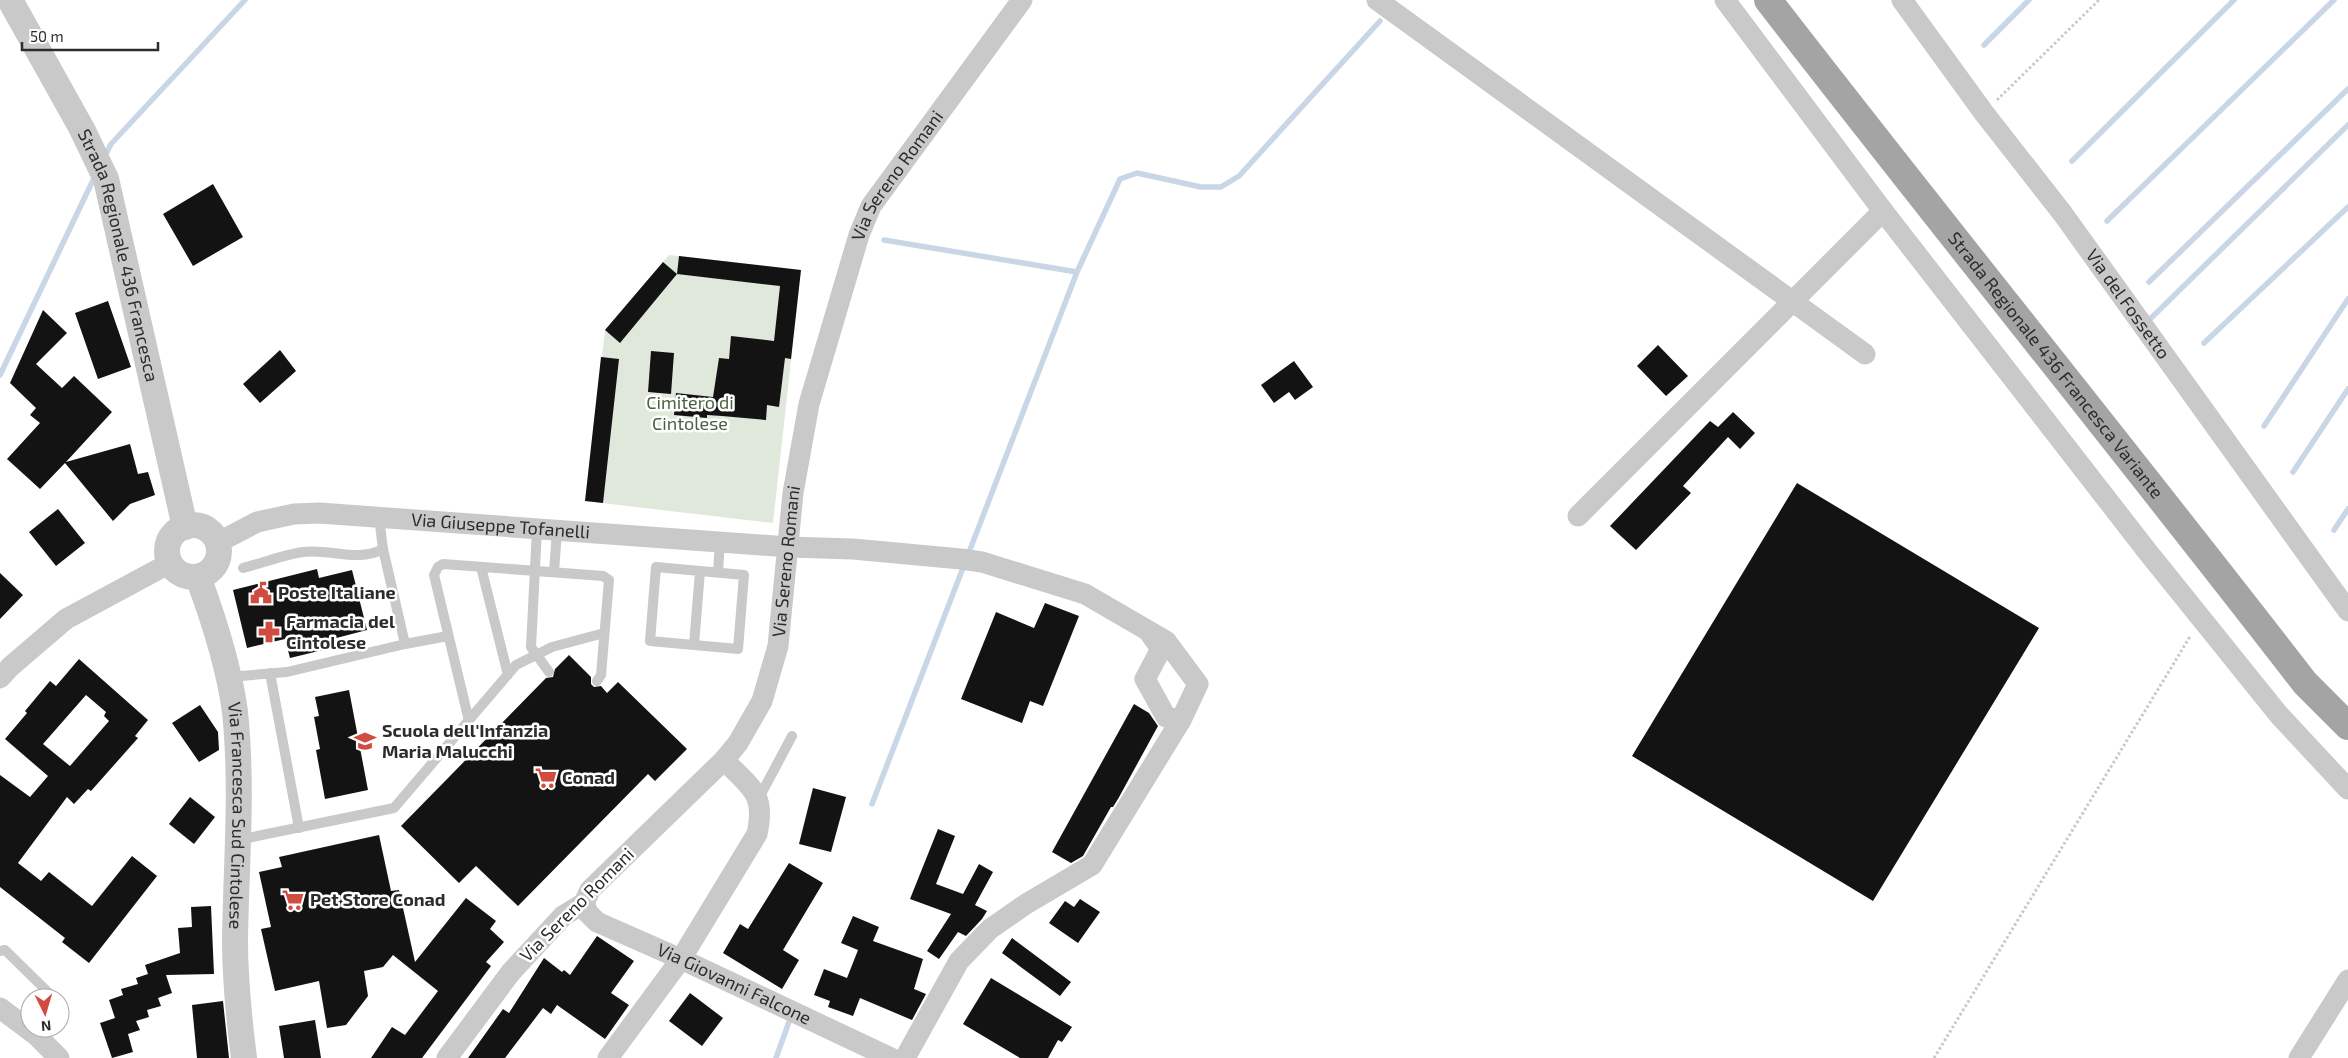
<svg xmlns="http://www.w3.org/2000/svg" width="2348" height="1058" font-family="'Exo 2',sans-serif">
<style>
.green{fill:#dfe8da}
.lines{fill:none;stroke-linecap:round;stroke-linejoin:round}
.stream{stroke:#c8d6e6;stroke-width:5.5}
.building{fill:#131313;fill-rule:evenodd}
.path{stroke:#c9c9c9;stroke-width:3;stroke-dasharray:2.5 2.5;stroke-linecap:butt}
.service{stroke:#c9c9c9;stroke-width:10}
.minor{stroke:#c9c9c9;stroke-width:21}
.tertiary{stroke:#c9c9c9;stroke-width:26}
.primary{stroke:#a4a4a4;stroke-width:28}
.labels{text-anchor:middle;stroke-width:5;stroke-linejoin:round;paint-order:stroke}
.street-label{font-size:18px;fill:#2c2c2c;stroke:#fff}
.park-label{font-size:18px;fill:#49623f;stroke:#fff}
.poi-label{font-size:18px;font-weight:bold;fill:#2c2c2c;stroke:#fff;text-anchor:start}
</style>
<rect width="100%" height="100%" fill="#fff"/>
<path class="green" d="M 669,255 L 801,270 L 773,523 L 585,501 L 605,330 Z"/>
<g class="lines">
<path class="stream" d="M 1984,45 L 2029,0
M 105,156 L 111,144 L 245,0
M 2072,161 L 2234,0
M 2107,221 L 2334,0
M 884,240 L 1077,272 L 1120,179 L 1137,173 L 1201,187 L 1221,187 L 1239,176 L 1380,21
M 2149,282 L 2348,89
M 2146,323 L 2348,125
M 2204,343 L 2348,207
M 0,375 L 95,176
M 2264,426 L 2348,299
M 2293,472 L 2348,389
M 2334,530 L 2348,509
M 872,804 L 1077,272
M 776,1058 L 790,1019"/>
</g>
<path class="building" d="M 213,184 L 243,237 L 193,266 L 163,214 Z
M 679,256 L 801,270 L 791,359 L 785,358 L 779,407 L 767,405 L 766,420 L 722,416 L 707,415 L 707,418 L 674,415 L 676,393 L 713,397 L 719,358 L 729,359 L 731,336 L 774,341 L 780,286 L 677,274 Z
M 663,262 L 677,274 L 620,343 L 605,330 Z
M 108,301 L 131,367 L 98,379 L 75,313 Z
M 43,310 L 67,333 L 36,364 L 62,388 L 74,376 L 112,412 L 66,462 L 130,444 L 138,474 L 148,472 L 155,495 L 130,504 L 113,521 L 65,463 L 40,489 L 7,459 L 40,423 L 30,415 L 36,408 L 10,383 Z
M 1658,345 L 1688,376 L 1666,396 L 1637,366 Z
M 280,350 L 296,371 L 260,403 L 243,384 Z
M 651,351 L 674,353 L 671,394 L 648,392 Z
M 601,357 L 619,359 L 603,503 L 585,501 Z
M 1294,361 L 1313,387 L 1295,400 L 1289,392 L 1274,403 L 1261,385 Z
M 1733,412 L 1755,433 L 1740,449 L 1728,437 L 1683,486 L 1691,493 L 1636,550 L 1610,526 L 1710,421 L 1718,427 Z
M 1797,483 L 2039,628 L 1873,901 L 1632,756 Z
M 58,509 L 85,543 L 56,566 L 29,532 Z
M 317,569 L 319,578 L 352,570 L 367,630 L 325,641 L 327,649 L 290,658 L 285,639 L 247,648 L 233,590 Z
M 0,573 L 23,595 L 0,619 Z
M 1045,603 L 1079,616 L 1043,706 L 1030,701 L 1022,723 L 961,699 L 996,612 L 1034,628 Z
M 569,655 L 591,677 L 591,684 L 594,687 L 601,686 L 607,693 L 618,682 L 687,749 L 655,781 L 648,774 L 518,906 L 476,866 L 459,883 L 401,826 L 546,678 L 553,677 L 555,669 Z
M 79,659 L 148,720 L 135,736 L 138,738 L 91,791 L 88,789 L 74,804 L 67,797 L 18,863 L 41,881 L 49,872 L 92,906 L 132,856 L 157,876 L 89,963 L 62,942 L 65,938 L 0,887 L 0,775 L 30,797 L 48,776 L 5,739 L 27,713 L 25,711 L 50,681 L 56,686 ZM 86,695 L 106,712 L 104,716 L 109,721 L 70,766 L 43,744 Z
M 349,690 L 368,790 L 325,799 L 316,750 L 320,749 L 314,717 L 319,716 L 315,697 Z
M 1134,704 L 1149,713 L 1158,726 L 1118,799 L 1113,807 L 1111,807 L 1083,856 L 1071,863 L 1052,852 Z
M 200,705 L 218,732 L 219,750 L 199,762 L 172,723 Z
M 813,788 L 846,797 L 831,852 L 799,844 Z
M 190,797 L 215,817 L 194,844 L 169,824 Z
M 938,829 L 955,836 L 936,884 L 963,894 L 979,864 L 993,872 L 975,905 L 987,911 L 982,919 L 966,936 L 958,932 L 939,959 L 927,951 L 951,914 L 910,899 Z
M 379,835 L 391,891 L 399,890 L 415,962 L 466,898 L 496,921 L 490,929 L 504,942 L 486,962 L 491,966 L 422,1058 L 371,1058 L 392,1027 L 405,1035 L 438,991 L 393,955 L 383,967 L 364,971 L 368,996 L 346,1025 L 327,1028 L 319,981 L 275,991 L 261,929 L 271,927 L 259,872 L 282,867 L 279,857 Z
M 789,863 L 823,883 L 783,950 L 799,960 L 782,989 L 723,953 L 740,924 L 748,929 Z
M 1080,899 L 1100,912 L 1078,943 L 1049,923 L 1065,901 L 1074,907 Z
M 211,906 L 214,974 L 166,975 L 172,993 L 158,998 L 161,1006 L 147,1010 L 149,1017 L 136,1021 L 140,1030 L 128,1034 L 133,1052 L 112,1058 L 100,1023 L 115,1018 L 109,1000 L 123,995 L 121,989 L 138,984 L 136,978 L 148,974 L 145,965 L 180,953 L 178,928 L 192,927 L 191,907 Z
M 853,916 L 879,927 L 873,941 L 923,959 L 914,989 L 926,994 L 912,1020 L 860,998 L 853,1016 L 828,1007 L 830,1001 L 814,995 L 824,969 L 847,978 L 858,950 L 841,943 Z
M 597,936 L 634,961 L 611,993 L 629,1005 L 605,1039 L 557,1005 L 551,1014 L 543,1008 L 505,1058 L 468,1058 L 503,1009 L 509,1013 L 544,958 L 562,972 L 564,970 L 570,975 Z
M 1012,938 L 1071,982 L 1060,996 L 1002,953 Z
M 991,978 L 1072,1027 L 1062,1042 L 1058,1040 L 1048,1058 L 1020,1058 L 963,1024 Z
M 690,993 L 723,1018 L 702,1046 L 669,1021 Z
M 223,1001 L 229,1058 L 197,1058 L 192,1005 Z
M 315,1020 L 321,1058 L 284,1058 L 279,1026 Z"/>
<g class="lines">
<path class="path" d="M 1997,100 L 2099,0
M 1934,1058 L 2191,635"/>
<path class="service" d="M 379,517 L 383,549 L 405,644
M 537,529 L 531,647 L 549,672
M 481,567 L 508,675
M 656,567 L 744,575 L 738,649 L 650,641 Z
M 243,568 C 262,563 283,555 303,552 C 330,548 357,563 383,549
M 554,572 L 557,531
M 718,572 L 720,542
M 694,645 L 700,571
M 270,673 L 299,828
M 229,677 L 287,672 L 405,644 L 448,636
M 469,721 L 434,575 L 438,567 L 443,564 L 603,576 L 609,580 L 601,675 L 597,681
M 759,798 L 792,736
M 238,840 L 394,808 L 516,665 L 552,647 L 604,633
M 0,951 L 5,950 L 54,998"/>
<g class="minor">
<path d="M 1377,0 L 1865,354"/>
<path d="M 1725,0 L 1883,211 L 2147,551 L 2279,715 L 2348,789"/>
<path id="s1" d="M 1902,0 L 1984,113 L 2063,214 L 2348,611"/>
<path d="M 1578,516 L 1883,211"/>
<path id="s2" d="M 217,543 L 257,522 L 294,514 L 319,513 L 789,547 L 853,549 L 961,559 L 982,562 L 1085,594 L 1166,641 L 1198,684 L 1181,720 L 1092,865 L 1026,904 L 990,929 L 959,961 L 905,1058"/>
<path d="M 1149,632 L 1161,649 L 1145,679 L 1166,717 L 1181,720"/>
<path d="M 0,678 L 10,667 L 66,619 L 170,563"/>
<path id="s3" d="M 584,903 L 588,913 L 597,922 L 681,959 L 891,1058"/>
<path d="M 0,1008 L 36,1035 L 59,1058"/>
<path id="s4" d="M 447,1058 L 511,972 L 563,916 L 584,903 L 590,890 L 724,760 L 738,743 L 762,701 L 778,646 L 793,493 L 809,404 L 859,235 L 871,206 L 1022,0"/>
<path d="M 608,1058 L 681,959 L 757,834 C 766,793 751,788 724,760"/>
<path d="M 2299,1058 L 2348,980"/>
</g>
<g class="tertiary">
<path id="s5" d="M 10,0 L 82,129 L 106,179 L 185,527"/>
<circle cx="193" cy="551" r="26"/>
<path id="s6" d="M 198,577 C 214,620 229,666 235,712 C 243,788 236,865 235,940 C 235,980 239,1019 244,1058"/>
</g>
<path class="primary" id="s7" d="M 1768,0 C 1945,229 2128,454 2305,683 L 2348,726"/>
</g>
<defs>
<g id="civic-bare" transform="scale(1.725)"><path d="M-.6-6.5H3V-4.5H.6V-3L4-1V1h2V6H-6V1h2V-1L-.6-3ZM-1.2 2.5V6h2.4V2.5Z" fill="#d04c40" stroke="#fff" stroke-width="2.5" paint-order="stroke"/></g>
<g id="pharmacy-bare" transform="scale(1.725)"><path d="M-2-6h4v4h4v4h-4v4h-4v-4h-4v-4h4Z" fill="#d04c40" stroke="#fff" stroke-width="2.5" paint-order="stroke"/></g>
<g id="school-bare" transform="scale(1.725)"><path d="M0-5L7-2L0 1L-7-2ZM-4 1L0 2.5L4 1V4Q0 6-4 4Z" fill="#d04c40" stroke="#fff" stroke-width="2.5" paint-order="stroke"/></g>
<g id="supermarket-bare" transform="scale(1.725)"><path d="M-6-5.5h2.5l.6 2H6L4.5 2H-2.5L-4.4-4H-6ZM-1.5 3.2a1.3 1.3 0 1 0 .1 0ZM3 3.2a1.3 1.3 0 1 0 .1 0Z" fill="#d04c40" stroke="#fff" stroke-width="2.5" paint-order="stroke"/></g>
</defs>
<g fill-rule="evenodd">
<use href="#civic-bare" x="261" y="593"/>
<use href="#pharmacy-bare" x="269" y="632"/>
<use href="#school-bare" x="365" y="741"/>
<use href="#supermarket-bare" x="546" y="778"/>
<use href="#supermarket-bare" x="293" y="900"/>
</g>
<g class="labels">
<g class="street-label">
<text dy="6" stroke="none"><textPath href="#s4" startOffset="1028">Via Sereno Romani</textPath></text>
<text dy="6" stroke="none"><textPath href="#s5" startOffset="280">Strada Regionale 436 Francesca</textPath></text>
<text dy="6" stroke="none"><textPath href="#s1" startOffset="379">Via del Fossetto</textPath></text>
<text dy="6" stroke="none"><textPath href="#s7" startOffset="465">Strada Regionale 436 Francesca Variante</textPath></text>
<text dy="6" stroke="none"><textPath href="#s2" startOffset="290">Via Giuseppe Tofanelli</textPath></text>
<text dy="6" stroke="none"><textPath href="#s4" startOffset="622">Via Sereno Romani</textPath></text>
<text dy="6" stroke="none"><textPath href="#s6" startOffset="244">Via Francesca Sud Cintolese</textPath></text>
<text transform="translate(577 905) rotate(-45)" y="6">Via Sereno Romani</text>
<text dy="6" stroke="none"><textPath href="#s3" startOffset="174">Via Giovanni Falcone</textPath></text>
</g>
<g class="park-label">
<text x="690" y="409">Cimitero di<tspan x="690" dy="21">Cintolese</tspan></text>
</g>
<g class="poi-label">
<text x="278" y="599">Poste Italiane</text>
<text x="286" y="628">Farmacia del<tspan x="286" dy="21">Cintolese</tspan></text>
<text x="382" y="737">Scuola dell'Infanzia<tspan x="382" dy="21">Maria Malucchi</tspan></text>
<text x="562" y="784">Conad</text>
<text x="310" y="906">Pet Store Conad</text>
</g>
</g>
<g transform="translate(45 1013) rotate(175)"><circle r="24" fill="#ffffff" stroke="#ababab"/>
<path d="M0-4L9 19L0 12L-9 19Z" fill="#d04c40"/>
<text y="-8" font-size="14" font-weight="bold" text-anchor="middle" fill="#2c2c2c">N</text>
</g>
<path d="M22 42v8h136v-8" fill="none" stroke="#2c2c2c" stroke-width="2.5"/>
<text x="30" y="42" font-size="15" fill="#2c2c2c" stroke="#ffffff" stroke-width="4" paint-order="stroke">50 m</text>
</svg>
